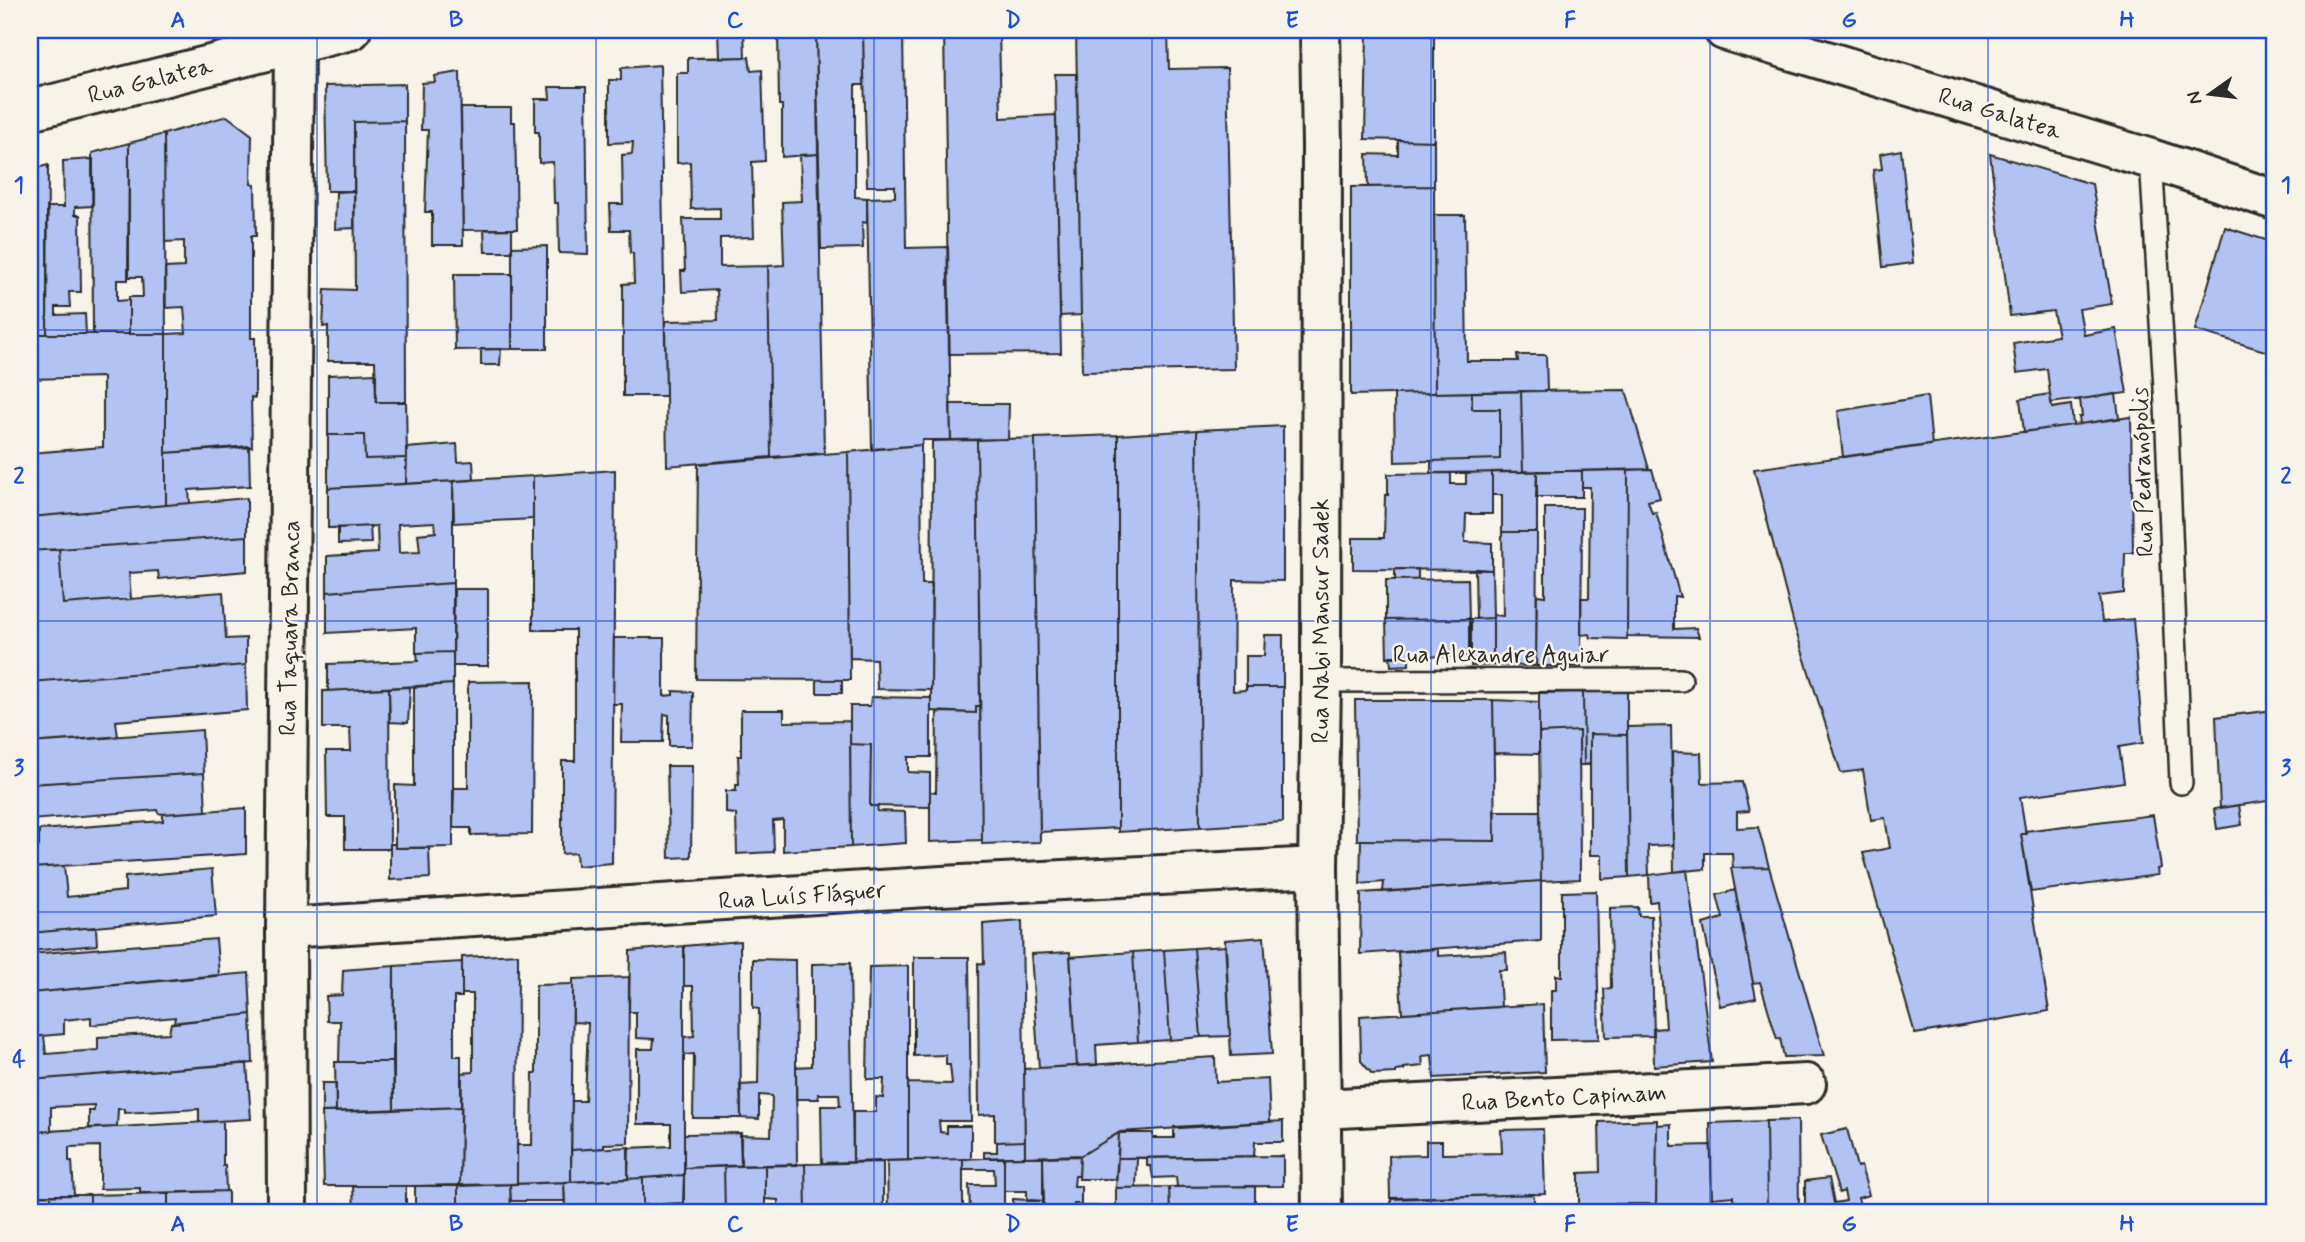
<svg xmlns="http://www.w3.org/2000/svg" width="2305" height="1242" font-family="Mynerve,sans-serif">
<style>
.building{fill:#b2c3f3;stroke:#2b2b2b;stroke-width:2;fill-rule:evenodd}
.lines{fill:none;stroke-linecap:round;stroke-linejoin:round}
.lane-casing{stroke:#2b2b2b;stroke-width:26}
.street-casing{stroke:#2b2b2b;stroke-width:44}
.secondary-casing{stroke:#2b2b2b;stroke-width:44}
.lane{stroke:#f7f3e8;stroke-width:21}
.street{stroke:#f7f3e8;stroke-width:38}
.secondary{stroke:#f7f3e8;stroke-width:38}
.grid{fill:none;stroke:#1d4ed8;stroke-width:2;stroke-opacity:0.55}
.labels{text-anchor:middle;stroke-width:5;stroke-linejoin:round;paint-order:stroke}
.street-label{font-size:24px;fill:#2b2b2b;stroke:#f7f3e8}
.neatline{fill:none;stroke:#1d4ed8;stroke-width:2.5}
.grid-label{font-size:23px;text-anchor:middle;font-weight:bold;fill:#1d4ed8}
</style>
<rect width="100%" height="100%" fill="#f7f3e8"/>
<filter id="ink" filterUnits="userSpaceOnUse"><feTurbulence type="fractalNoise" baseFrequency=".0143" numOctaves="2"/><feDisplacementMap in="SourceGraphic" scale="14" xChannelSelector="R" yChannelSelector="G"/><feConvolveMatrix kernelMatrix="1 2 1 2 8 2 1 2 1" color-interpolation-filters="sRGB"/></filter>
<g filter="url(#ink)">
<path class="building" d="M 718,30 L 744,30 L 745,57 L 719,58 Z
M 778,30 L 816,30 L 818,154 L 782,157 L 782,105 L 779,105 Z
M 816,30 L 863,30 L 864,85 L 855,85 L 855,197 L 867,198 L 867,223 L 862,222 L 863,248 L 821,249 Z
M 944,30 L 999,30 L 1001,118 L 1056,115 L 1061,353 L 949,354 Z
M 1076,30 L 1168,30 L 1169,69 L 1227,68 L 1234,369 L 1082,372 Z
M 1367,30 L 1434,30 L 1434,141 L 1365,139 Z
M 903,31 L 906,248 L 948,247 L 951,440 L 923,440 L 921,445 L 872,449 L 867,198 L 895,197 L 895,186 L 867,186 L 863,32 Z
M 749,57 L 751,71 L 762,70 L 765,161 L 752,162 L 754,237 L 720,238 L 720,267 L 768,266 L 771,457 L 667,466 L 665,321 L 718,320 L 717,290 L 682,292 L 681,271 L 685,271 L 683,219 L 720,219 L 720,208 L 691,209 L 690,162 L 677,163 L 677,73 L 688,73 L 688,58 Z
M 660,65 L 666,396 L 623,396 L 623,284 L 634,283 L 633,253 L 630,253 L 629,230 L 611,230 L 610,204 L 623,204 L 622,155 L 632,154 L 633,142 L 609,143 L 609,80 L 621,80 L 621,68 Z
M 460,72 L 463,243 L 463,245 L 432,245 L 432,212 L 425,212 L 428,130 L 421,130 L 422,83 L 435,82 L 434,76 Z
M 1055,74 L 1077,74 L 1081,315 L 1060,316 Z
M 405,84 L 405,121 L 354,122 L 354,191 L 327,191 L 325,86 Z
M 549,87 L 586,87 L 588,254 L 559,253 L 558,203 L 554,203 L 553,162 L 539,163 L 539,132 L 535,132 L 535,99 L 550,99 Z
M 461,108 L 511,108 L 511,122 L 515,122 L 517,229 L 463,230 Z
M 227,116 L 252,135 L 251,184 L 255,185 L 256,236 L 251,236 L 251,338 L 255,338 L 255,398 L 251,397 L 252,447 L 166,453 L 166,334 L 186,333 L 184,307 L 165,308 L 165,268 L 184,267 L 184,241 L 165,242 L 164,134 Z
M 405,121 L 406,402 L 376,402 L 375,361 L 328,361 L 328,326 L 323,327 L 325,289 L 355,290 L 354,122 Z
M 164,134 L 166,334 L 129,334 L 129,297 L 143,297 L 142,277 L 129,277 L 129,143 Z
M 1398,140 L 1434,141 L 1434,186 L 1368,187 L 1367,154 L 1398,155 Z
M 129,143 L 128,280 L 117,280 L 117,301 L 129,300 L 129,334 L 93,334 L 92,153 Z
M 1901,150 L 1913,263 L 1883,267 L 1873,170 L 1882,169 L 1880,154 Z
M 818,154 L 824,453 L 771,457 L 768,266 L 784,265 L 782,202 L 802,201 L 800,155 Z
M 1990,154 L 2092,184 L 2112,304 L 2079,309 L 2084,335 L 2116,329 L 2127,393 L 2051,403 L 2047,369 L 2017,373 L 2013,343 L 2058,336 L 2053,311 L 2010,316 Z
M 93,159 L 93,206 L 75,207 L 75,215 L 80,215 L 81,292 L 69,292 L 70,307 L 56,307 L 56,315 L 85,314 L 86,334 L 47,334 L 47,207 L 64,207 L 63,161 Z
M 48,165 L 47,334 L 30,334 L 30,170 Z
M 1434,186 L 1435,393 L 1351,395 L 1351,187 Z
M 354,191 L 354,228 L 335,229 L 336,192 Z
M 1434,215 L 1465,215 L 1467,361 L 1518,361 L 1517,355 L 1546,355 L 1547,391 L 1435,393 Z
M 2225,227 L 2275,243 L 2275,354 L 2195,330 Z
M 484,229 L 512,229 L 512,252 L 485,252 Z
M 547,246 L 547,349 L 512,349 L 512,247 Z
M 454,274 L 512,274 L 512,349 L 455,350 Z
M 30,334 L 166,334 L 166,505 L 30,517 L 30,453 L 103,447 L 103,377 L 30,379 Z
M 481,349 L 501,349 L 500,365 L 481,365 Z
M 376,373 L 376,402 L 406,402 L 407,458 L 365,459 L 364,435 L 328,435 L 328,375 Z
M 1626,390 L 1649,469 L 1523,472 L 1521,391 Z
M 1521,391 L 1523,472 L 1431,473 L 1431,461 L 1500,459 L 1500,409 L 1472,409 L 1472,392 Z
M 1472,392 L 1472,409 L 1500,409 L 1500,459 L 1395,462 L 1394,394 Z
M 2050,394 L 2052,408 L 2071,405 L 2073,425 L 2024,432 L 2020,399 Z
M 2116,394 L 2119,418 L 2080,424 L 2079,417 L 2082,417 L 2080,399 Z
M 1927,396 L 1932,445 L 1843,457 L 1838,411 Z
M 950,404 L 1009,404 L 1008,439 L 951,440 Z
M 2131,417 L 2133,553 L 2125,553 L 2124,593 L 2099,596 L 2102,622 L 2133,619 L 2143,743 L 2119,747 L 2124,782 L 2020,797 L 2026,834 L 2021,834 L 2049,1011 L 1915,1034 L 1863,853 L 1890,848 L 1885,818 L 1871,820 L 1863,770 L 1841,773 L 1794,625 L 1754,469 Z
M 1283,426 L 1283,581 L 1234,580 L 1233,691 L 1246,690 L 1246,687 L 1283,687 L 1283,822 L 1200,827 L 1197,430 Z
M 1197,430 L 1200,827 L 1118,832 L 1118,435 Z
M 328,435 L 364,435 L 365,459 L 407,458 L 406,484 L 328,488 Z
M 1118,435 L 1118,828 L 1040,832 L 1035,438 Z
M 1035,438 L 1040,842 L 982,844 L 977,440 Z
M 977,440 L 980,706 L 976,706 L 976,713 L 931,711 L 932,441 Z
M 457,444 L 458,462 L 473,461 L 474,480 L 406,484 L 406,448 Z
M 921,445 L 922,584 L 932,584 L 931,690 L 877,689 L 876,659 L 850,658 L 848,452 Z
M 249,446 L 250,486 L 189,490 L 190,503 L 166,505 L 166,453 Z
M 848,452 L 850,680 L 696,679 L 698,464 Z
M 1652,469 L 1660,498 L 1648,501 L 1652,513 L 1656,512 L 1680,597 L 1674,596 L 1674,629 L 1696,628 L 1699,637 L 1627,636 L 1628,470 Z
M 615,470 L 612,863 L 577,866 L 576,853 L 562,854 L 562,761 L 575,761 L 575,630 L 533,630 L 533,476 Z
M 1628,470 L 1627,639 L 1591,638 L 1590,634 L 1581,635 L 1581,598 L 1589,598 L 1590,487 L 1582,487 L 1582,471 Z
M 1537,471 L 1537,532 L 1502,532 L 1502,495 L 1492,495 L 1492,472 Z
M 1537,471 L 1582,471 L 1582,497 L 1536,497 Z
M 1492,472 L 1492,514 L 1466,514 L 1465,542 L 1492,543 L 1492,570 L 1353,569 L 1353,538 L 1384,538 L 1385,495 L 1388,495 L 1388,474 L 1451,473 L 1451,484 L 1466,484 L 1466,473 Z
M 533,476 L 533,519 L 454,523 L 453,481 Z
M 453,481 L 453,583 L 327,592 L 327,556 L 378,553 L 377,526 L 328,528 L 328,488 ZM 435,522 L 436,532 L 418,534 L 420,552 L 399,553 L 398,524 Z
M 247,498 L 247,536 L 30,551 L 30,517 Z
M 1545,508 L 1582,508 L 1581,666 L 1536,666 L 1537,595 L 1545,596 Z
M 370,526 L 371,543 L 338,544 L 338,528 Z
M 1502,532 L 1537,532 L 1536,666 L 1493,665 L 1493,615 L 1503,616 Z
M 247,536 L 247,571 L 159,579 L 158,571 L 129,573 L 131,599 L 63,604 L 59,549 Z
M 59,549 L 63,604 L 223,592 L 226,639 L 246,638 L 246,665 L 30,682 L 30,551 Z
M 1395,569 L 1418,569 L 1418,580 L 1395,580 Z
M 1475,569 L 1492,570 L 1493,618 L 1476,619 Z
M 1468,579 L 1469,619 L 1386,620 L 1386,580 Z
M 453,583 L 453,652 L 416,653 L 416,628 L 327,633 L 327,592 Z
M 454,589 L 488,589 L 488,666 L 453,666 Z
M 1493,618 L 1493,665 L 1471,666 L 1471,619 Z
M 1469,619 L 1469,656 L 1387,657 L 1386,620 Z
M 1265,635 L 1283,635 L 1283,687 L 1246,687 L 1246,656 L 1264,656 Z
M 614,638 L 664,638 L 664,696 L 673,695 L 673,691 L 693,692 L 692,746 L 669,746 L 669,715 L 664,714 L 663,742 L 621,742 L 622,704 L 613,704 Z
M 453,652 L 453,684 L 328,691 L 328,664 L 418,661 L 417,653 Z
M 1390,656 L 1409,656 L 1409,665 L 1391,666 Z
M 246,665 L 247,710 L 116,721 L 118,737 L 30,743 L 30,682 Z
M 817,680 L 842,680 L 842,693 L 817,693 Z
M 533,681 L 532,834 L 471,835 L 471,828 L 453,828 L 454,788 L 468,788 L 468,682 Z
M 453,684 L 453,847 L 395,848 L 395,785 L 414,786 L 414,687 Z
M 410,687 L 408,723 L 390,722 L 389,688 Z
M 389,688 L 390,849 L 345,849 L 345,817 L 327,817 L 326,751 L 351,751 L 350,728 L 323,728 L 323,691 Z
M 1583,692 L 1584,765 L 1579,765 L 1579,731 L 1539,733 L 1539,693 Z
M 1583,692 L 1627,692 L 1627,735 L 1590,734 L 1590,764 L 1584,765 Z
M 871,697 L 931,698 L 931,757 L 908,757 L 908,772 L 930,773 L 930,807 L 870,806 L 871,745 L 850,744 L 850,706 L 870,706 Z
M 1355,700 L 1493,700 L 1495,841 L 1357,840 Z
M 1493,700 L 1539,702 L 1539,754 L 1494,753 Z
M 976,706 L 980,706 L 982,840 L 930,842 L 930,791 L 936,792 L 937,712 L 976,713 Z
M 741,710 L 784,710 L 784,722 L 850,721 L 851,847 L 783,851 L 783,820 L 773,821 L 774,852 L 737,854 L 736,814 L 726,813 L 726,791 L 736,791 L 736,785 L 739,785 L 738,756 L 741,756 Z
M 2275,710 L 2275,800 L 2220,808 L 2216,717 Z
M 1671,726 L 1673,845 L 1648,846 L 1649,875 L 1629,877 L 1627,727 Z
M 202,730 L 204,773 L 30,784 L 30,743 Z
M 1579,731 L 1580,879 L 1541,881 L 1539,733 Z
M 1590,734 L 1627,735 L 1629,877 L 1602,879 L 1602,855 L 1590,855 Z
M 850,744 L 871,745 L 870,806 L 878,806 L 877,811 L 905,812 L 906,843 L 851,847 Z
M 1672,752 L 1701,753 L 1702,783 L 1742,782 L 1749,811 L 1737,812 L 1737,828 L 1758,827 L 1769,867 L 1733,868 L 1732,853 L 1705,853 L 1705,869 L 1674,872 Z
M 667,766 L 692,766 L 691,857 L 669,858 Z
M 204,773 L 206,811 L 163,814 L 158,813 L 157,810 L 30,820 L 30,784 Z
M 2239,805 L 2242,825 L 2217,829 L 2214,809 Z
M 246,808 L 246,854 L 30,868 L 30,847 L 39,846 L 39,830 L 163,821 L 163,814 Z
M 1494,811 L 1540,811 L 1541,881 L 1383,892 L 1384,882 L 1360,884 L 1361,840 L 1495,841 Z
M 2153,815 L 2161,868 L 2157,869 L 2158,875 L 2031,892 L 2021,834 L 2026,834 L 2025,831 Z
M 390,844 L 395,844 L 395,848 L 429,848 L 430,878 L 390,880 Z
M 64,866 L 67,897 L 125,891 L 125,877 L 212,869 L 216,916 L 30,933 L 30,868 Z
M 1769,867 L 1824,1056 L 1784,1057 L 1780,1038 L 1777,1039 L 1760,982 L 1753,983 L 1731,868 Z
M 1687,870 L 1712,1062 L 1654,1066 L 1653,1029 L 1666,1028 L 1657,901 L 1650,902 L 1649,875 Z
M 1541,881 L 1541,941 L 1360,954 L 1361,893 Z
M 1735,890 L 1756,998 L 1720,1006 L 1703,924 L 1723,918 L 1717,895 Z
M 1596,891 L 1599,1039 L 1551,1040 L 1551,990 L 1556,990 L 1556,975 L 1562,976 L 1562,892 Z
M 1638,907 L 1639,916 L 1651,916 L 1654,1036 L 1606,1037 L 1604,989 L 1611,988 L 1610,908 Z
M 1022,921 L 1025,1141 L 997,1142 L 995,1141 L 995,1114 L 979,1115 L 978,963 L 984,964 L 983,924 Z
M 96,927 L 97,945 L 30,951 L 30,933 Z
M 1264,937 L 1272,1054 L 1231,1056 L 1225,940 Z
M 216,939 L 219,975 L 30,993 L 30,954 Z
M 740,941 L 741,1118 L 693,1118 L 694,1054 L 684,1055 L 684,1037 L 694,1036 L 693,986 L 684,986 L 684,946 Z
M 684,946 L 684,1175 L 628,1179 L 628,1148 L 671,1146 L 671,1124 L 637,1124 L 637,1049 L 653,1049 L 654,1039 L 636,1038 L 636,1012 L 629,1012 L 630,951 Z
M 1226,946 L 1230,1036 L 1201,1037 L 1194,948 Z
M 1194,948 L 1201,1037 L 1170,1040 L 1164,950 Z
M 1438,949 L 1438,956 L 1506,952 L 1507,970 L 1499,970 L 1501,1007 L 1402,1013 L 1398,952 Z
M 1164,950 L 1170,1040 L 1138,1042 L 1133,952 Z
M 1070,952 L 1077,1066 L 1039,1068 L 1031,954 Z
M 1133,952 L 1138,1042 L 1096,1045 L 1097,1065 L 1077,1066 L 1070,957 Z
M 518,954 L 517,1184 L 460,1186 L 462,1073 L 473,1072 L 473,994 L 462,994 L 462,957 Z
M 914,957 L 969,957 L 971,1121 L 939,1121 L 940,1132 L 947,1133 L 947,1126 L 971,1126 L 971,1159 L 908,1160 L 908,1083 L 952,1084 L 950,1065 L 946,1065 L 946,1055 L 914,1056 Z
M 753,959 L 795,960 L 797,1165 L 741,1166 L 740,1135 L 771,1136 L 772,1096 L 759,1095 L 759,1119 L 741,1118 L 740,1085 L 758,1084 L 759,1009 L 753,1008 Z
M 462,962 L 462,997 L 454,997 L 454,1056 L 461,1056 L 461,1107 L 394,1110 L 394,966 Z
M 850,963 L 853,1162 L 822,1163 L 821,1106 L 840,1106 L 839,1094 L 818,1094 L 819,1099 L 796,1099 L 796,1067 L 812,1066 L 812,964 Z
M 394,966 L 393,1062 L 339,1062 L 340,1021 L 327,1021 L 326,996 L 342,995 L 343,970 Z
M 908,966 L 908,1160 L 853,1162 L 853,1112 L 876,1112 L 876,1097 L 883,1098 L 884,1079 L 867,1079 L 869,967 Z
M 249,973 L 251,1014 L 174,1023 L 175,1017 L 91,1025 L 91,1017 L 64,1020 L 64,1034 L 30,1037 L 30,993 Z
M 629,977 L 628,1143 L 604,1144 L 604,1148 L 571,1150 L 572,1101 L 585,1101 L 588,1023 L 573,1022 L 573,979 Z
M 573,984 L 571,1182 L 517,1184 L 517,1145 L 532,1145 L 533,1073 L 536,1073 L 536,985 Z
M 1543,1004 L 1545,1072 L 1434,1078 L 1432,1055 L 1422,1056 L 1423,1066 L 1404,1068 L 1404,1070 L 1396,1071 L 1396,1073 L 1372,1074 L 1361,1061 L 1360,1016 Z
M 251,1014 L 253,1063 L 30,1080 L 30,1037 L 44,1036 L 46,1054 L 98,1050 L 98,1037 L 169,1033 L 171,1023 Z
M 1215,1057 L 1216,1082 L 1268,1079 L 1270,1122 L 1120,1132 L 1082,1155 L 1025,1157 L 1024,1069 Z
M 335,1062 L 393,1062 L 394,1110 L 336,1112 Z
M 247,1063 L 251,1119 L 199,1122 L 199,1109 L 124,1113 L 124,1109 L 118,1109 L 117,1127 L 89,1128 L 89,1111 L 94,1111 L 94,1105 L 51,1107 L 51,1131 L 30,1132 L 30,1080 Z
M 322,1083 L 336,1083 L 336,1112 L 322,1112 Z
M 461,1107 L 460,1186 L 324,1186 L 322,1112 Z
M 1657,1120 L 1656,1204 L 1579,1205 L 1579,1173 L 1600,1172 L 1599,1122 Z
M 1798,1120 L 1799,1212 L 1767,1212 L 1766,1121 Z
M 223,1121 L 223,1166 L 225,1165 L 226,1191 L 140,1193 L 140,1188 L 100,1189 L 100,1146 L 69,1147 L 69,1161 L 72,1161 L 74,1195 L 30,1196 L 30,1132 Z
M 1283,1121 L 1283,1142 L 1255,1142 L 1254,1156 L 1118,1158 L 1119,1133 L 1153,1133 L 1153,1138 L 1174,1138 L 1174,1127 Z
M 1766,1121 L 1767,1212 L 1734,1212 L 1733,1196 L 1712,1198 L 1710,1123 Z
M 1671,1124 L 1671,1146 L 1711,1145 L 1712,1212 L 1656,1212 L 1657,1125 Z
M 1543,1129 L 1545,1194 L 1390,1198 L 1389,1156 L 1426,1155 L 1426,1141 L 1442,1141 L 1442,1154 L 1502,1153 L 1501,1130 Z
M 1847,1129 L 1857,1167 L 1861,1166 L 1869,1195 L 1858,1198 L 1862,1212 L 1805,1212 L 1805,1181 L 1829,1178 L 1834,1203 L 1846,1201 L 1844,1191 L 1839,1193 L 1821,1135 Z
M 741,1133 L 741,1166 L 684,1168 L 684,1134 Z
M 1119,1133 L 1116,1179 L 1079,1179 L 1080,1156 Z
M 1025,1141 L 1025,1157 L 984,1158 L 984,1152 L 997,1152 L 997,1142 Z
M 629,1147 L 628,1179 L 571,1182 L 571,1150 Z
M 1080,1156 L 1079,1176 L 1075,1176 L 1074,1186 L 1081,1186 L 1081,1204 L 1074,1204 L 1074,1212 L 1043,1212 L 1043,1157 Z
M 1283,1156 L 1283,1186 L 1177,1187 L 1176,1177 L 1153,1178 L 1151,1166 L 1147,1166 L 1147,1158 Z
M 1004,1157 L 1043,1157 L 1044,1201 L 1027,1201 L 1027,1191 L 1004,1191 Z
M 1004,1157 L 1004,1212 L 970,1212 L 969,1185 L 995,1185 L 994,1169 L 963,1169 L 963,1159 Z
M 1118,1158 L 1137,1158 L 1136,1188 L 1116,1188 Z
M 963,1159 L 963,1212 L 888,1212 L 887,1161 Z
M 883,1162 L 883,1212 L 806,1212 L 805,1164 Z
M 805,1164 L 806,1212 L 778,1212 L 778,1200 L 765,1199 L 765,1165 Z
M 765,1165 L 765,1212 L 725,1212 L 724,1166 Z
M 724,1166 L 725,1211 L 684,1212 L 684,1168 Z
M 684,1175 L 683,1203 L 643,1205 L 643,1178 Z
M 643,1178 L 643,1212 L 565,1212 L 564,1182 Z
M 564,1182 L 565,1201 L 511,1201 L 510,1184 Z
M 510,1184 L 511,1212 L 458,1212 L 458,1185 Z
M 458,1185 L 458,1212 L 415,1212 L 415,1186 Z
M 353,1186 L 406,1186 L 406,1212 L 354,1212 Z
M 1255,1186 L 1255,1212 L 1170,1212 L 1169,1187 Z
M 1169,1187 L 1170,1212 L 1116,1212 L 1116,1188 Z
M 228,1191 L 228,1212 L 168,1212 L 168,1193 Z
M 168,1193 L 168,1212 L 90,1212 L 90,1195 Z
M 1534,1194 L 1534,1212 L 1391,1212 L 1391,1199 Z
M 51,1195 L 90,1195 L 90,1212 L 51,1212 Z
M 1013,1199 L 1044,1201 L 1043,1212 L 1013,1212 Z
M 1600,1204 L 1656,1204 L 1656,1212 L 1600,1212 Z
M 1082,1206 L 1116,1207 L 1116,1212 L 1082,1212 Z"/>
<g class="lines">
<g class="lane-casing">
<path id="lane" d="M 2151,159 L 2166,404 L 2181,783
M 1321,681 L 1681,680"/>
</g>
<g class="street-casing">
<path id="street" d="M 1320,30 L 1322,146 L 1321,681 L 1318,867 L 1322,1212
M 286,928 L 942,886 L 1318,867
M 1321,1109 L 1806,1084
M 287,1212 L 286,928 L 294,43"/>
</g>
<g class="secondary-casing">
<path id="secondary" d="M 1724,30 L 2151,159 L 2275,200
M 30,110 L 351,30"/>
</g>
<use href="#lane" class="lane"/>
<use href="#street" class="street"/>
<use href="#secondary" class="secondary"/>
</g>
</g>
<path class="grid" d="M 317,30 L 317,1212M 596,30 L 596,1212M 874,30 L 874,1212M 1152,30 L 1152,1212M 1431,30 L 1431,1212M 1710,30 L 1710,1212M 1988,30 L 1988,1212M 30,330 L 2275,330M 30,621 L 2275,621M 30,912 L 2275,912"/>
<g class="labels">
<g class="street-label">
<text transform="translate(150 80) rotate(-14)" y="8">Rua Galatea</text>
<text transform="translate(2000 113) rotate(17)" y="8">Rua Galatea</text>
<text transform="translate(2142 472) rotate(-92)" y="8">Rua Pedranópolis</text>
<text transform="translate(1320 621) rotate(-90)" y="8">Rua Nabi Mansur Sadek</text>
<text transform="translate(289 628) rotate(-89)" y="8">Rua Taquara Branca</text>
<text x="1501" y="662">Rua Alexandre Aguiar</text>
<text transform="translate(802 895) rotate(-4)" y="8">Rua Luís Fláquer</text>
<text transform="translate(1564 1097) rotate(-3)" y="8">Rua Bento Capinam</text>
</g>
</g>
<rect width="2305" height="1242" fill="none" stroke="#f7f3e8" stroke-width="77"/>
<g transform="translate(2210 94) rotate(256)" stroke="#f7f3e8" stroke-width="5" paint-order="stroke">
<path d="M0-5L12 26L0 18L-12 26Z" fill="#2b2b2b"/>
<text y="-10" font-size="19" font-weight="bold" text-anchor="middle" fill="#2b2b2b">N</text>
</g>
<rect x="38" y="38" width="2228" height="1166" class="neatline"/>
<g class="grid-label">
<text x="178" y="27">A</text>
<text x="456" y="27">B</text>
<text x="735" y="27">C</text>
<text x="1013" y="27">D</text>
<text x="1292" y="27">E</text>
<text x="1570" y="27">F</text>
<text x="1849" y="27">G</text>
<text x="2127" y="27">H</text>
<text x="19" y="192">1</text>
<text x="2286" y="192">1</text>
<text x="19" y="483">2</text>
<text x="2286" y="483">2</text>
<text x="19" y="775">3</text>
<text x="2286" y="775">3</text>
<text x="19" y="1066">4</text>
<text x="2286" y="1066">4</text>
<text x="178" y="1231">A</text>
<text x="456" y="1231">B</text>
<text x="735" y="1231">C</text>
<text x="1013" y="1231">D</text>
<text x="1292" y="1231">E</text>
<text x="1570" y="1231">F</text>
<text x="1849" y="1231">G</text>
<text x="2127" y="1231">H</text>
</g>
</svg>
